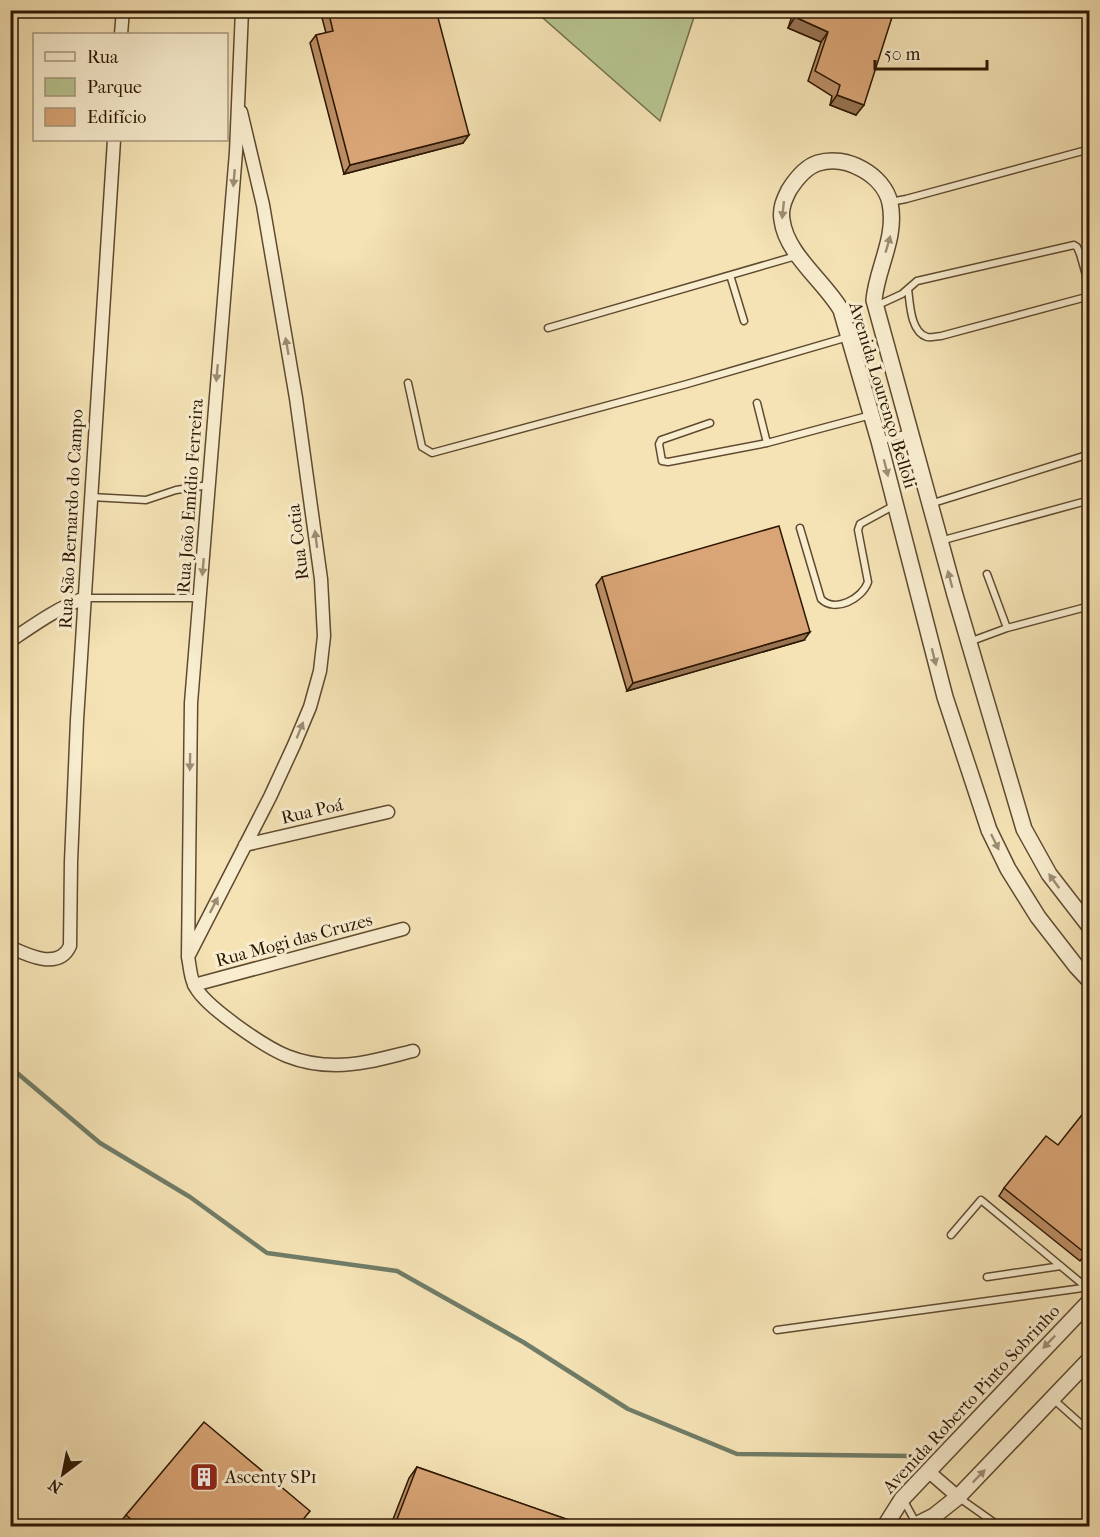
<svg xmlns="http://www.w3.org/2000/svg" width="1100" height="1537" font-family="'IM FELL French Canon',serif">
<style>
.green{fill:#b7c591;stroke:#726e4a;stroke-width:1.5}
.lines{fill:none;stroke-linecap:round;stroke-linejoin:round}
.stream{stroke:#707c67;stroke-width:4.5}
.service-casing{stroke:#5f4a30;stroke-width:9}
.minor-casing{stroke:#5f4a30;stroke-width:15}
.tertiary-casing{stroke:#5f4a30;stroke-width:18}
.service{stroke:#f8edcf;stroke-width:6}
.minor{stroke:#f8edcf;stroke-width:12}
.tertiary{stroke:#f8edcf;stroke-width:15}
.wall{fill:#bb8e65;stroke:#2d1703;stroke-width:1.5}
.shaded-wall{fill:#987453;stroke:#2d1703;stroke-width:1.5}
.building{fill:#d9a576;stroke:#2d1703;stroke-width:1.5}
.oneway{fill:#9d8d73}
.labels{text-anchor:middle;stroke-width:6;stroke-linejoin:round;paint-order:stroke}
.street-label{font-size:18px;fill:#2d1703;stroke:#f8edcf}
.poi-label{font-size:18px;fill:#2d1703;stroke:#f8edcf;text-anchor:start}
</style>
<rect width="100%" height="100%" fill="#f5e3b5"/>
<filter id="stains"><feTurbulence type="fractalNoise" baseFrequency=".00333" numOctaves="4"/><feColorMatrix values="0 0 0 0 .2 0 0 0 0 .09 0 0 0 0 .02 0 0 0 .5 -.17"/></filter>
<radialGradient id="worn" r=".72"><stop offset=".6" stop-color="#630" stop-opacity="0"/><stop offset="1" stop-color="#630" stop-opacity=".3"/></radialGradient>
<path class="green" d="M 535,11 L 696,11 L 660,121 Z"/>
<g class="lines">
<path class="stream" d="M 10,1067 L 100,1143 L 190,1197 L 267,1253 L 397,1271 L 523,1342 L 628,1409 L 737,1454 L 912,1456"/>
<g class="service-casing">
<path id="service" d="M 890,202 L 906,199 L 1090,149
M 1080,254 L 1090,289
M 730,275 L 744,321
M 908,289 C 910,302 910,332 927,337 C 931,338 937,336 941,336 L 1090,296
M 876,306 L 902,294 L 917,281 L 1074,245 L 1077,247 L 1080,254 L 1090,252
M 548,328 L 796,256
M 408,383 L 422,447 L 432,453 L 687,384 L 848,337
M 757,403 L 767,443
M 710,423 L 661,440 L 659,444 L 662,461 L 668,462 L 767,443 L 871,415
M 879,441 L 909,433
M 91,497 L 146,500 L 176,490 L 209,485
M 930,504 L 1090,454
M 800,528 L 821,599 C 835,613 862,599 868,582 L 858,530 L 860,524 L 895,505
M 940,541 L 1090,500
M 85,598 L 200,598
M 1007,628 L 1090,606
M 969,642 L 1007,628 L 987,574
M 951,1235 L 981,1200 L 1086,1287
M 987,1277 L 1061,1266
M 777,1330 L 1090,1287
M 1052,1398 L 1090,1432
M 958,1497 L 999,1526
M 904,1501 L 916,1523"/>
</g>
<g class="minor-casing">
<path id="minor" d="M 242,10 L 236,152 L 191,703 L 188,957 C 190,966 190,976 194,984 C 202,1005 265,1047 287,1056 C 302,1062 320,1065 336,1065 C 362,1065 388,1057 413,1051
M 121,34 L 123,10
M 10,641 C 34,625 57,608 85,598
M 245,845 L 388,812
M 10,947 C 29,956 59,970 70,946 L 71,862 L 77,720 L 114,140
M 189,955 L 270,797 L 294,745 L 310,707 L 320,671 L 324,636 L 321,579 L 296,398 L 263,205 L 241,112
M 194,985 L 403,929
M 928,1471 L 958,1497"/>
</g>
<g class="tertiary-casing">
<path id="tertiary" d="M 1090,927 L 1049,874 L 1024,829 L 955,595 L 874,300 C 877,267 897,238 890,203 C 884,175 846,154 818,163 C 805,167 796,179 789,190 C 784,200 780,209 782,220 C 786,254 825,282 841,310 L 879,441 L 945,697 L 989,830 L 1008,869 L 1038,917 L 1076,966 L 1090,981
M 885,1526 L 902,1499 L 1090,1301
M 914,1526 L 934,1516 L 958,1497 L 1090,1359"/>
</g>
<use href="#service" class="service"/>
<use href="#minor" class="minor"/>
<use href="#tertiary" class="tertiary"/>
</g>
<path class="wall" d="M 320,10 L 436,10 L 463,143 L 344,174 L 310,43 L 316,35 L 326,33 Z
M 794,10 L 894,11 L 856,115 L 830,105 L 832,96 L 808,81 L 821,42 L 788,28 Z
M 602,577 L 804,640 L 627,691 L 596,585 Z
M 1004,1188 L 1089,1249 L 1080,1261 L 999,1196 Z
M 417,1467 L 589,1527 L 390,1527 L 409,1478 Z
M 126,1515 L 302,1522 L 298,1527 L 120,1527 L 118,1525 Z"/>
<path class="shaded-wall" d="M 795,17 L 828,32 L 821,42 L 788,28 Z
M 837,95 L 864,105 L 856,115 L 830,105 Z
M 469,135 L 463,143 L 344,174 L 350,165 Z
M 810,632 L 804,640 L 627,691 L 633,683 Z"/>
<path class="building" d="M 328,10 L 436,10 L 469,135 L 350,165 L 316,35 L 333,31 Z
M 798,10 L 894,11 L 864,105 L 837,95 L 840,85 L 815,71 L 828,32 L 795,17 Z
M 779,526 L 810,632 L 633,683 L 602,577 Z
M 1089,1106 L 1089,1248 L 1085,1253 L 1004,1188 L 1046,1136 L 1058,1145 Z
M 204,1422 L 310,1511 L 297,1527 L 140,1527 L 126,1515 Z
M 417,1467 L 589,1527 L 394,1527 Z"/>
<defs><path id="oneway-solid" d="M-6-.8H1V-3.2L6.5 0L1 3.2V.8H-6Z" transform="scale(1.5)"/></defs>
<g class="oneway">
<use href="#oneway-solid" transform="translate(234 178) rotate(95)"/>
<use href="#oneway-solid" transform="translate(783 210) rotate(96)"/>
<use href="#oneway-solid" transform="translate(888 244) rotate(-74)"/>
<use href="#oneway-solid" transform="translate(287 346) rotate(-100)"/>
<use href="#oneway-solid" transform="translate(217 373) rotate(95)"/>
<use href="#oneway-solid" transform="translate(886 468) rotate(76)"/>
<use href="#oneway-solid" transform="translate(316 539) rotate(-97)"/>
<use href="#oneway-solid" transform="translate(203 567) rotate(95)"/>
<use href="#oneway-solid" transform="translate(950 579) rotate(-105)"/>
<use href="#oneway-solid" transform="translate(934 657) rotate(76)"/>
<use href="#oneway-solid" transform="translate(300 730) rotate(-68)"/>
<use href="#oneway-solid" transform="translate(190 762) rotate(91)"/>
<use href="#oneway-solid" transform="translate(995 842) rotate(64)"/>
<use href="#oneway-solid" transform="translate(1054 881) rotate(-126)"/>
<use href="#oneway-solid" transform="translate(214 905) rotate(-63)"/>
<use href="#oneway-solid" transform="translate(1049 1342) rotate(134)"/>
<use href="#oneway-solid" transform="translate(979 1476) rotate(-46)"/>
</g>
<defs>
<g id="building-square" transform="scale(1.5)"><rect x="-9" y="-9" width="18" height="18" rx="4" fill="#8f2418" stroke="#f8edcf"/><path d="M-4-6H4V6H1V3H-1V6H-4ZM-2.5-4.3h1.7v1.8h-1.7ZM.8-4.3h1.7v1.8H.8ZM-2.5-1h1.7V.8h-1.7ZM.8-1h1.7V.8H.8Z" fill="#fff"/></g>
</defs>
<g fill-rule="evenodd">
<use href="#building-square" x="204" y="1477"/>
</g>
<g class="labels">
<g class="street-label">
<text transform="translate(883 395) rotate(73)" y="6">Avenida Lourenço Belloli</text>
<text transform="translate(190 496) rotate(-86)" y="6">Rua João Emídio Ferreira</text>
<text transform="translate(71 519) rotate(-87)" y="6">Rua São Bernardo do Campo</text>
<text transform="translate(298 542) rotate(-97)" y="6">Rua Cotia</text>
<text transform="translate(312 811) rotate(-13)" y="6">Rua Poá</text>
<text transform="translate(294 940) rotate(-15)" y="6">Rua Mogi das Cruzes</text>
<text transform="translate(971 1399) rotate(-47)" y="6">Avenida Roberto Pinto Sobrinho</text>
</g>
<g class="poi-label">
<text x="225" y="1483">Ascenty SP1</text>
</g>
</g>
<rect width="1100" height="1537" fill="none" stroke="#f5e3b5" stroke-width="36"/>
<rect x="12" y="12" width="1076" height="1513" fill="none" stroke="#2d1703" stroke-width="3"/>
<rect x="18" y="18" width="1064" height="1501" fill="none" stroke="#2d1703" stroke-width="1.5"/>
<rect x="33" y="33" width="195" height="108" fill="#f8edcf" stroke="#a7977d" stroke-width="1.5"/>
<rect x="45" y="52" width="30" height="9" fill="#f8edcf" stroke="#a7977d" stroke-width="1.5"/>
<text x="87" y="63" font-size="18" fill="#2d1703">Rua</text>
<rect x="45" y="78" width="30" height="18" fill="#b7c591" stroke="#a7977d" stroke-width="1.5"/>
<text x="87" y="93" font-size="18" fill="#2d1703">Parque</text>
<rect x="45" y="108" width="30" height="18" fill="#d9a576" stroke="#a7977d" stroke-width="1.5"/>
<text x="87" y="123" font-size="18" fill="#2d1703">Edifício</text>
<g transform="translate(63 1474) rotate(212)" stroke="#f8edcf" stroke-width="4.5" paint-order="stroke">
<path d="M0-4.5L10 22L0 15L-10 22Z" fill="#2d1703"/>
<text y="-9" font-size="16" font-weight="bold" text-anchor="middle" fill="#2d1703">N</text>
</g>
<path d="M875 60v9h112v-9" fill="none" stroke="#2d1703" stroke-width="3"/>
<text x="884" y="60" font-size="18" fill="#2d1703" stroke="#f8edcf" stroke-width="4.5" paint-order="stroke">50 m</text>
<rect width="100%" height="100%" filter="url(#stains)"/>
<rect width="100%" height="100%" fill="url(#worn)"/>
</svg>
